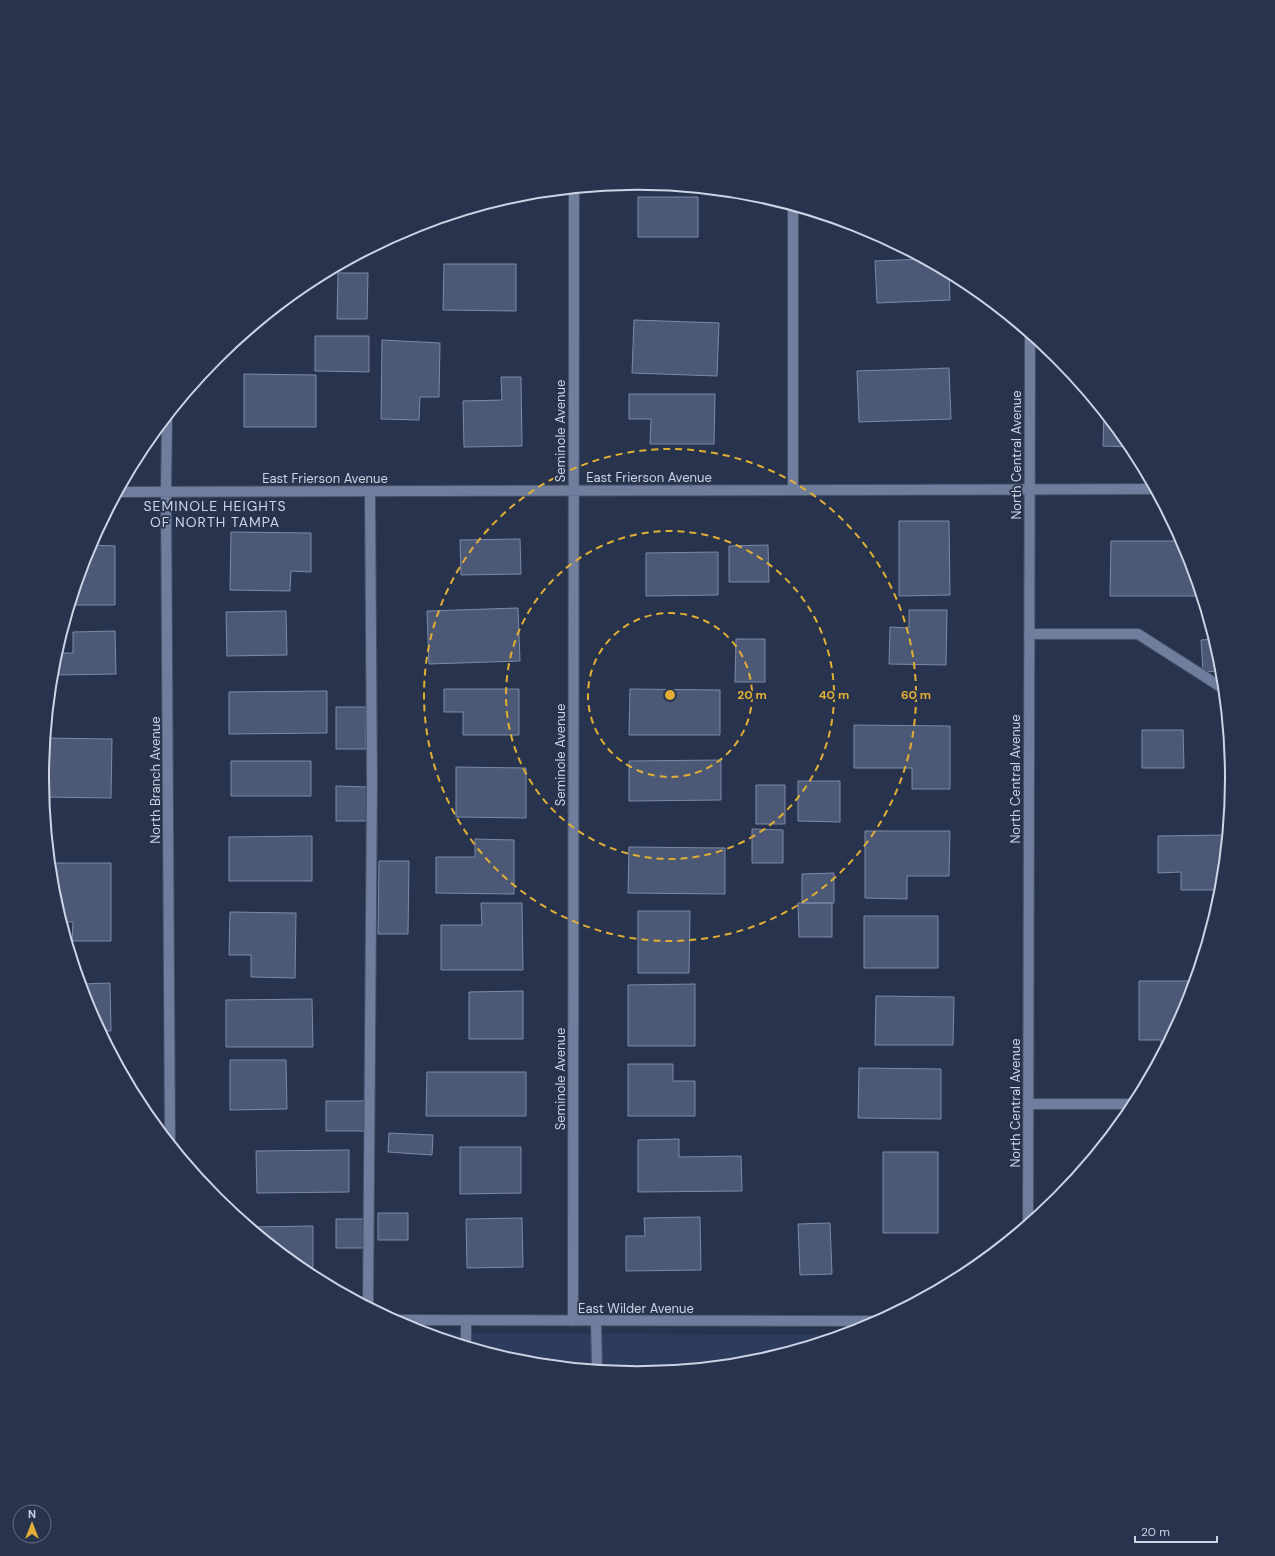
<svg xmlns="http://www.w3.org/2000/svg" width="1275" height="1556" font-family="'DM Sans',sans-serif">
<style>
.built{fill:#2d3c5c}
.building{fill:#4c5976;stroke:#7b8aa9}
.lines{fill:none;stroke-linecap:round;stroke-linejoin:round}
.minor-casing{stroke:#454f65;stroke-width:12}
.minor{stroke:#6f7e9c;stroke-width:10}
.ring{fill:none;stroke:#e2af34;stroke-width:2;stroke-dasharray:7 5}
.labels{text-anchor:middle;stroke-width:3.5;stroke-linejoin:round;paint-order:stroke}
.street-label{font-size:13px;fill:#ccd4e5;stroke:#28344e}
.neighbourhood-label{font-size:14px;letter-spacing:1px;fill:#ccd4e5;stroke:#28344e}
.rim{fill:none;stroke:#ccd4e5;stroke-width:2}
.centre{fill:#e2af34;stroke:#28344e;stroke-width:2}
.ring-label{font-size:12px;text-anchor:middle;font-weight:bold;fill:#e2af34;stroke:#28344e;stroke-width:3.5;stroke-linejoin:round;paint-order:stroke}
</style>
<rect width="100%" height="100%" fill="#28344e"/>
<path class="built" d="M 427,1333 L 842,1335 L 753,1362 L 637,1373 L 521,1362 Z"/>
<path class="building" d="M 522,194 L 522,197 L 510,197 Z
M 638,197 L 698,197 L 698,237 L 638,237 Z
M 865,228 L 866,228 L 877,234 L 865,234 Z
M 924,259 L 949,272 L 950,300 L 877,303 L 875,261 Z
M 444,264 L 516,264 L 516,311 L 443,310 Z
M 338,273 L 368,273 L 367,319 L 337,319 Z
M 634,320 L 719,323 L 717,376 L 632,373 Z
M 315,336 L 369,336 L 369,372 L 315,371 Z
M 382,340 L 440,343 L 439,397 L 420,397 L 419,420 L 381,419 Z
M 949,368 L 951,419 L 859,422 L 857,371 Z
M 244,374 L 316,375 L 316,427 L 244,427 Z
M 501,377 L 521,377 L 522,446 L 464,447 L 463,401 L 502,400 Z
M 629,394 L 715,394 L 714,444 L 650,444 L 651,419 L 629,419 Z
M 1104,412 L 1132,447 L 1103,446 Z
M 899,521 L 949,521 L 950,595 L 899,596 Z
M 231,532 L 311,533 L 311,572 L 291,571 L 290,591 L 230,590 Z
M 520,539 L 521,574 L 461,575 L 460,540 Z
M 1111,541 L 1183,541 L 1188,550 L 1197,581 L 1197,596 L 1110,596 Z
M 90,545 L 115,546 L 115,605 L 71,605 Z
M 768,545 L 769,582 L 729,582 L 729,546 Z
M 718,552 L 718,595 L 646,596 L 646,553 Z
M 518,608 L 520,661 L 429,664 L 427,611 Z
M 909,610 L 947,610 L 946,665 L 889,664 L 890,627 L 909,628 Z
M 286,611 L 287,655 L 227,656 L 226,612 Z
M 115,631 L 116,674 L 52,675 L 56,653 L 73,653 L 73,632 Z
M 736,639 L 765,639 L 765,682 L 735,682 Z
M 1215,639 L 1222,662 L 1222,671 L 1203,672 L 1201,640 Z
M 444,689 L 519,689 L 519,735 L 463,735 L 463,712 L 444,712 Z
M 630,689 L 720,690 L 720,735 L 629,735 Z
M 327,691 L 327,733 L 229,734 L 229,692 Z
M 336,707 L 366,707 L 366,749 L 336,749 Z
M 854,725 L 950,726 L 950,789 L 912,789 L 912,768 L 854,768 Z
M 1142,730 L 1183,730 L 1184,768 L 1142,768 Z
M 46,738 L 112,739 L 111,798 L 44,797 L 42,778 Z
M 721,760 L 721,800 L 629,801 L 629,761 Z
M 231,761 L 311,761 L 311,796 L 231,796 Z
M 456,767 L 526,768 L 526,818 L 456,817 Z
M 798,781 L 840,781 L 840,822 L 798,821 Z
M 756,785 L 785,785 L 785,824 L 756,824 Z
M 336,786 L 367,787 L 367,821 L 336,821 Z
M 752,829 L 783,830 L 783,863 L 752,863 Z
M 865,831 L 950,831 L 949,876 L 907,876 L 907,899 L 865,898 Z
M 1227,835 L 1222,890 L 1181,890 L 1181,872 L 1158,873 L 1158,836 Z
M 312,836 L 312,881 L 229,881 L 229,837 Z
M 475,839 L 514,840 L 514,894 L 436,893 L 436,857 L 475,857 Z
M 629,847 L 725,848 L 725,894 L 628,893 Z
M 379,861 L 409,861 L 408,934 L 378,934 Z
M 50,863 L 111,863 L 111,941 L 72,941 L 73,922 L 62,922 L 53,894 Z
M 834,873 L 834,903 L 802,903 L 802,874 Z
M 481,903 L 522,903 L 523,970 L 441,970 L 441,925 L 482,925 Z
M 798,903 L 832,903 L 832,937 L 799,937 Z
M 638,911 L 690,911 L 689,973 L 638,973 Z
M 230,912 L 296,913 L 295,978 L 251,977 L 251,955 L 229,955 Z
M 864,916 L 938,916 L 938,968 L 864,968 Z
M 1139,981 L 1195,981 L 1188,1006 L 1161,1056 L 1161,1040 L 1139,1040 Z
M 110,983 L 111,1031 L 101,1031 L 87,1006 L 81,984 Z
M 695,984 L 695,1046 L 628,1046 L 628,985 Z
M 523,991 L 523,1039 L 469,1039 L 469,992 Z
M 876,996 L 954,997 L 953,1045 L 875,1045 Z
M 312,999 L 313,1047 L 226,1047 L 226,1000 Z
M 105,1039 L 111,1039 L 111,1049 Z
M 230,1060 L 286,1060 L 287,1109 L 230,1110 Z
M 628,1064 L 673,1064 L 673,1081 L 695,1081 L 695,1116 L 628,1116 Z
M 859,1068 L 941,1069 L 941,1119 L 858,1118 Z
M 427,1072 L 526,1072 L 526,1116 L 426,1116 Z
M 326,1101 L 366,1101 L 366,1131 L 326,1131 Z
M 389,1133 L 433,1135 L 432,1155 L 388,1152 Z
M 679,1139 L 679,1157 L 741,1156 L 742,1191 L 638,1192 L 638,1140 Z
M 460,1147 L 521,1147 L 521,1193 L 460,1194 Z
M 349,1150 L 349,1192 L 257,1193 L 256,1151 Z
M 883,1152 L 938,1152 L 938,1233 L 883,1233 Z
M 378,1213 L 408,1213 L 408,1240 L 378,1240 Z
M 700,1217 L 701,1270 L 626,1271 L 626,1236 L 645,1236 L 644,1218 Z
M 522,1218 L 523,1267 L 467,1268 L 466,1219 Z
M 336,1219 L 365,1219 L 365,1248 L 336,1248 Z
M 830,1223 L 832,1274 L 800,1275 L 798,1224 Z
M 313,1226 L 313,1267 L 300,1267 L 251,1227 Z"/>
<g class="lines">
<g class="minor-casing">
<path id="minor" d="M 167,417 L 166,492 L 170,1142
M 793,490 L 793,206
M 118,492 L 1155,489
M 1029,634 L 1138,634 L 1224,689
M 1028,1104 L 1135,1104
M 1028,1224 L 1030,333
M 368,1306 L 372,783 L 370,491
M 393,1320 L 879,1321
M 466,1320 L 466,1345
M 573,1321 L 574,189
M 596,1321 L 597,1369"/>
</g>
<use href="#minor" class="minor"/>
</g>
<g class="ring">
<circle cx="670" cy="695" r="82"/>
<circle cx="670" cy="695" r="164"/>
<circle cx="670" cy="695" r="246"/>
</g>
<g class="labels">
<g class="street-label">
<text transform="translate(560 431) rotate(-90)" y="5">Seminole Avenue</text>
<text transform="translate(1016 455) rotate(-90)" y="5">North Central Avenue</text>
<text x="649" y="482">East Frierson Avenue</text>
<text x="325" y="483">East Frierson Avenue</text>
<text transform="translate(560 755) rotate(-90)" y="5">Seminole Avenue</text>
<text transform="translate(1015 779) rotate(-90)" y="5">North Central Avenue</text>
<text transform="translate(155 780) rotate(-90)" y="5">North Branch Avenue</text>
<text transform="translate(560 1079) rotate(-90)" y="5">Seminole Avenue</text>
<text transform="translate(1015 1103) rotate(-90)" y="5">North Central Avenue</text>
<text x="636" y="1313">East Wilder Avenue</text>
</g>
<g class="neighbourhood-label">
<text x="215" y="511">SEMINOLE HEIGHTS<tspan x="215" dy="16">OF NORTH TAMPA</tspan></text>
</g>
</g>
<path d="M0 0H1275V1556H0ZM49 778a588 588 0 1 1 1176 0a588 588 0 1 1-1176 0Z" fill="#28344e" fill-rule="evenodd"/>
<path class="rim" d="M49 778a588 588 0 1 1 1176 0a588 588 0 1 1-1176 0Z"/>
<circle cx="670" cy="695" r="6" class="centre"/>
<g class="ring-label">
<text x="752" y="699">20 m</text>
<text x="834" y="699">40 m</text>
<text x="916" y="699">60 m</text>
</g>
<g transform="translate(32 1524)"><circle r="19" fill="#28344e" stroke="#6a748a"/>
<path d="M0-3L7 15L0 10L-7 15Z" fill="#e2af34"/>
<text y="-6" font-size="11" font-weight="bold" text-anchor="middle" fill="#ccd4e5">N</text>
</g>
<path d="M1135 1536v6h82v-6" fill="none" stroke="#ccd4e5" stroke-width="2"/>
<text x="1141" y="1536" font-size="12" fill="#ccd4e5" stroke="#28344e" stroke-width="3" paint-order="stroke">20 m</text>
</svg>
